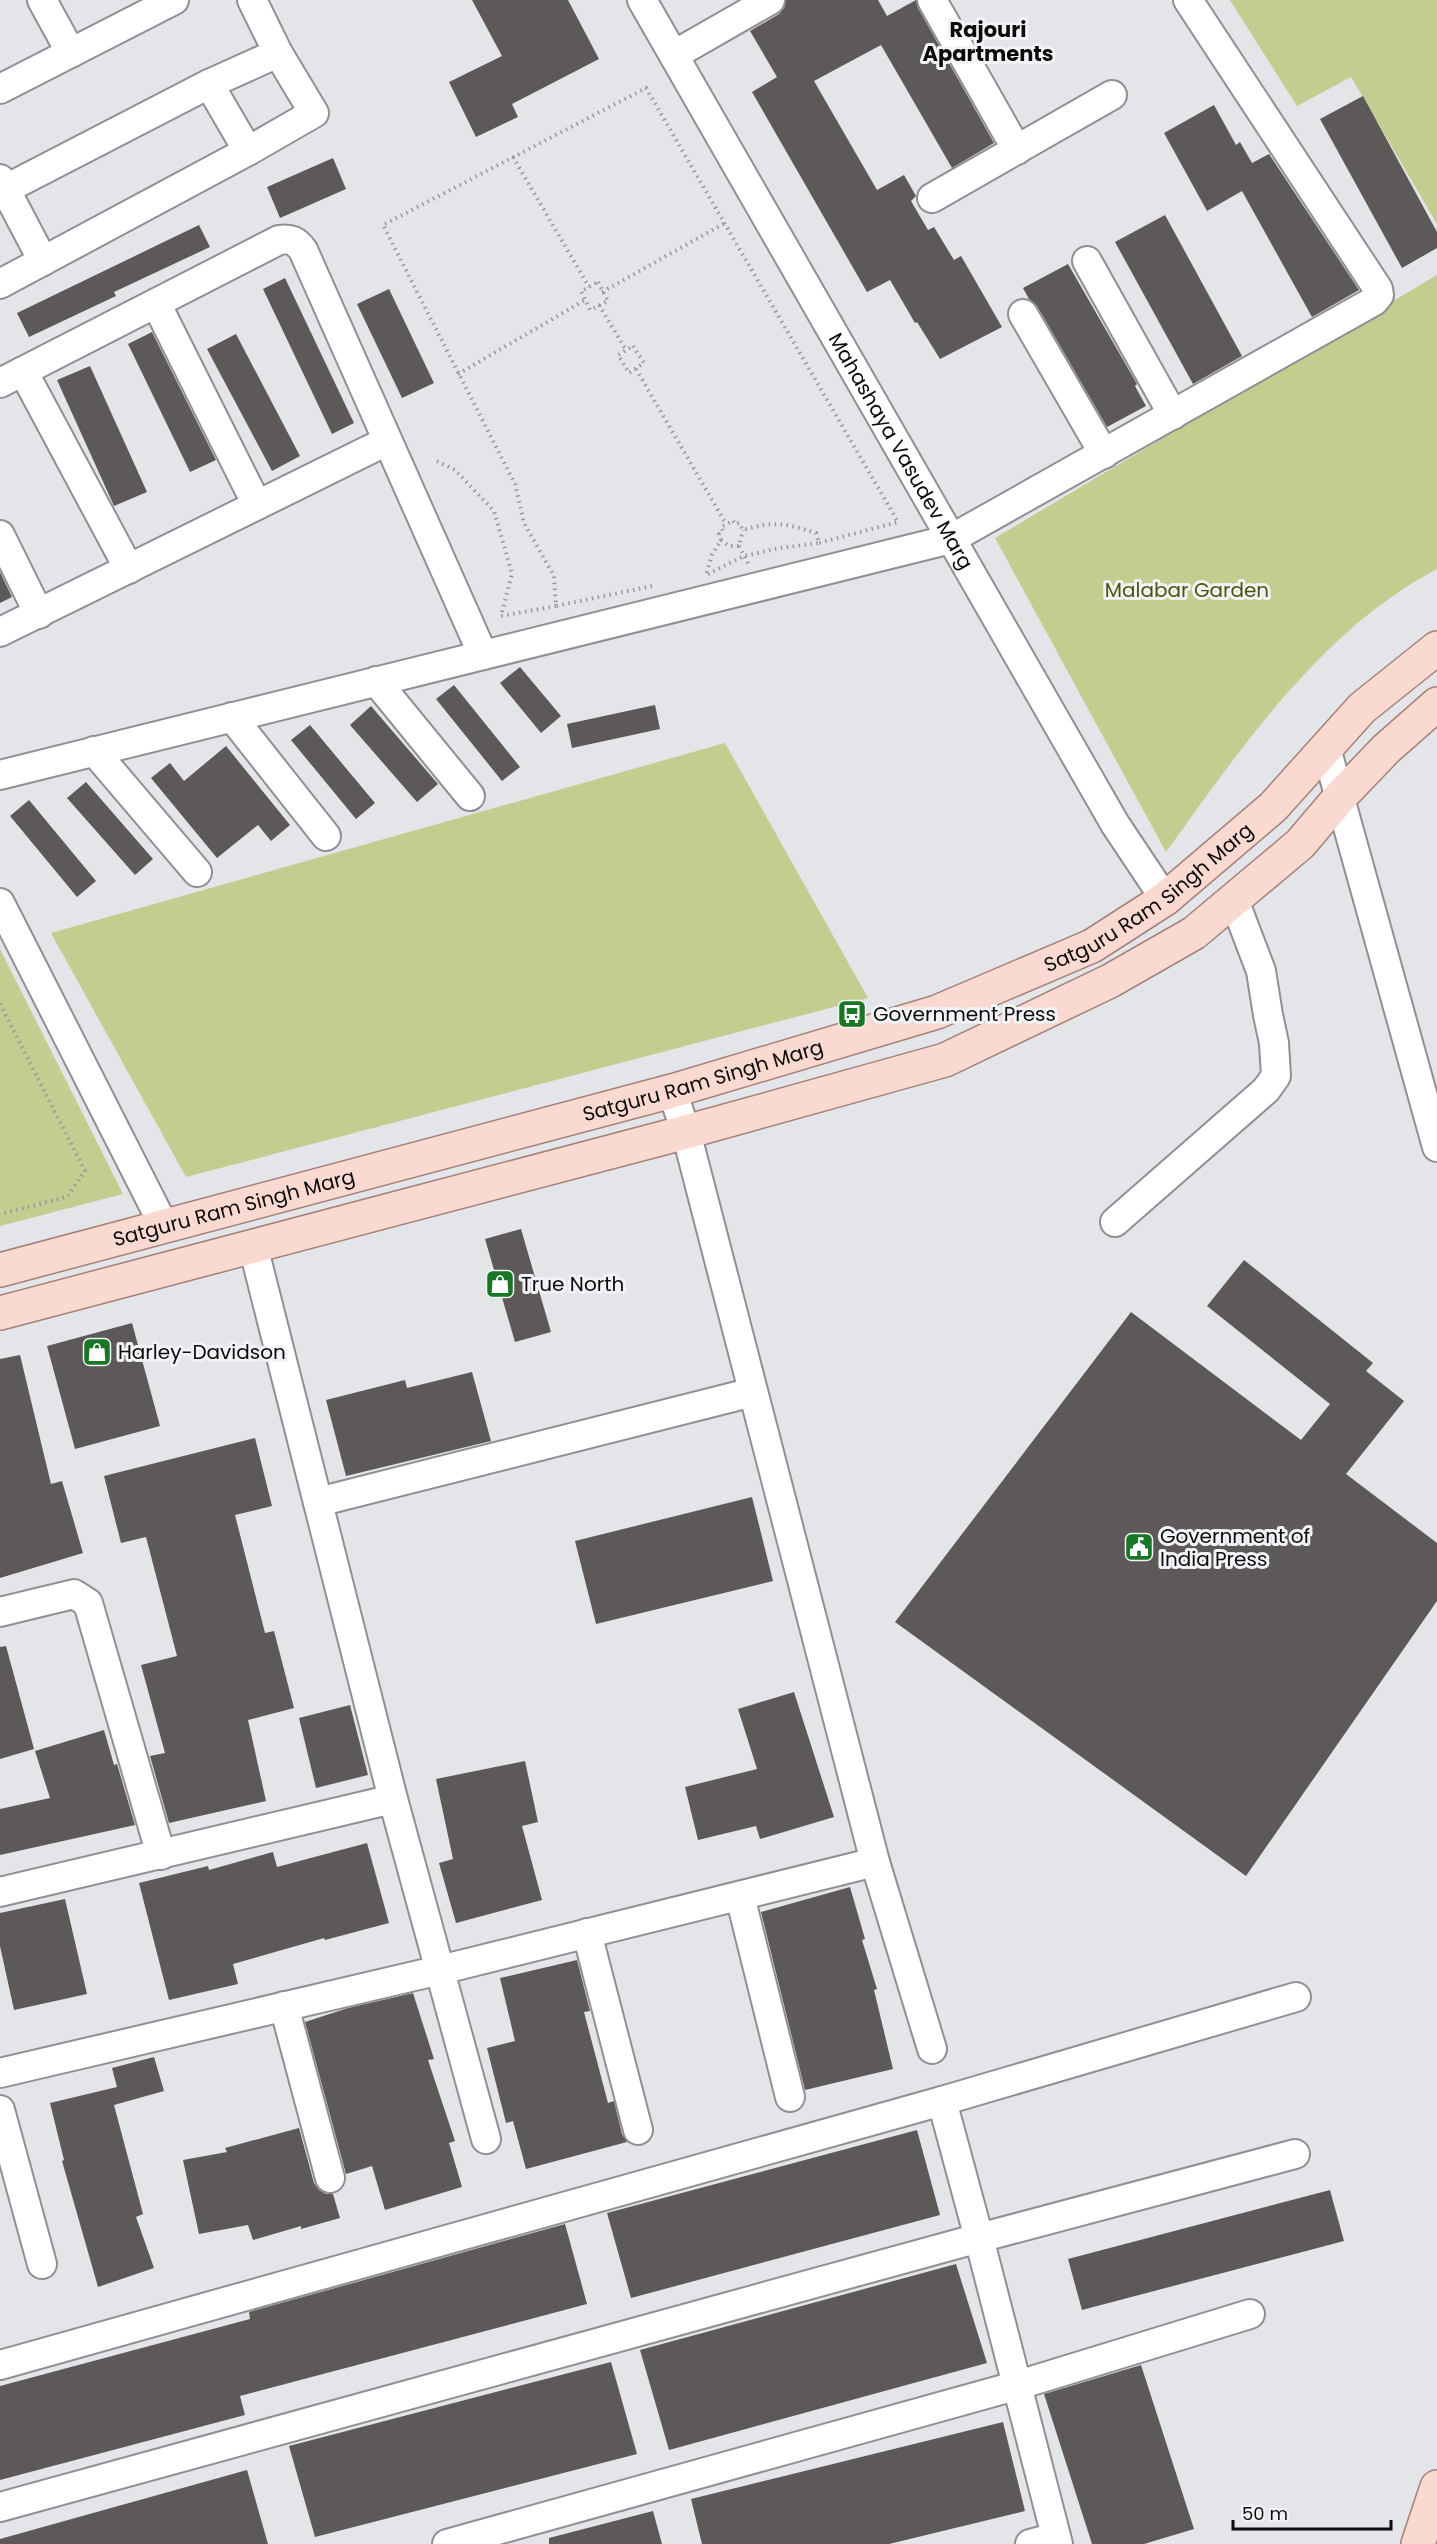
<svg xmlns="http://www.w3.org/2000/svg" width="1437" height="2544" font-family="Poppins,sans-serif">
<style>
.green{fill:#c3cd8f}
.building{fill:#5c5958}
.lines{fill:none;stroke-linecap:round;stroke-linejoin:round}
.minor-casing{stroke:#8e9093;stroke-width:32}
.major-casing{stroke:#a48179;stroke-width:36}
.path{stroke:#97989b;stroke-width:4;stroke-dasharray:1.5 4.5;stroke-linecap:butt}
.minor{stroke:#fff;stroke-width:28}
.major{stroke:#fad9d1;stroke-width:33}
.labels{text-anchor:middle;stroke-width:6;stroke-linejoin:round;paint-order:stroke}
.street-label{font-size:20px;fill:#0b0b0c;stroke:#f1f3f6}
.park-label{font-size:20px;fill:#4e540d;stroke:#f1f3f6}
.poi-label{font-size:20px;fill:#0b0b0c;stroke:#f1f3f6;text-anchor:start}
.neighbourhood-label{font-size:21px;font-weight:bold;fill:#0b0b0c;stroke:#f1f3f6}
</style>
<rect width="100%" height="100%" fill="#e3e5e8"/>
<path class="green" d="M 1230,0 L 1437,0 L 1437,224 L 1351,77 L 1297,106 Z
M 1437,275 L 1437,569 C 1320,631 1242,747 1166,852 L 995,538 Z
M 725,743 L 868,998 L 186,1177 L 51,933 Z
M 0,949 L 123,1194 L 0,1226 Z"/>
<path class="building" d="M 472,0 L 568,0 L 599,59 L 512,104 L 518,117 L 476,137 L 449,82 L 502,56 Z
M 786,0 L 878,0 L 887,16 L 916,0 L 918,8 L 994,143 L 952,168 L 881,45 L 814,81 L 877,190 L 904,175 L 916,196 L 911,201 L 928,230 L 934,227 L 954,260 L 961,256 L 1002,327 L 940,359 L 917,322 L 915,323 L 890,280 L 867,292 L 752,92 L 777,77 L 750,31 L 779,14 L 784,8 Z
M 1363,96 L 1437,232 L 1437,248 L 1402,268 L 1320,119 Z
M 1214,105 L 1236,145 L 1240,142 L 1252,163 L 1269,154 L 1359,290 L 1312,317 L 1242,191 L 1207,211 L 1164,133 Z
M 333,158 L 346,189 L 280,218 L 267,187 Z
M 1165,215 L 1242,356 L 1193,384 L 1115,242 Z
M 199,225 L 210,247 L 114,292 L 116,296 L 29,337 L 17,313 Z
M 1068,264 L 1137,384 L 1135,386 L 1146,406 L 1107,427 L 1037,306 L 1029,299 L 1023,288 Z
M 285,278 L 354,423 L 332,434 L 263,289 Z
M 389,289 L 434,383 L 402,398 L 357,304 Z
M 152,332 L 216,460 L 190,472 L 128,344 Z
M 236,334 L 300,456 L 272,471 L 207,349 Z
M 90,366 L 147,492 L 114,506 L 57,380 Z
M 0,572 L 12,597 L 0,603 Z
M 520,667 L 561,716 L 541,733 L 500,683 Z
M 454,685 L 520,767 L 502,781 L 436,699 Z
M 655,705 L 660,729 L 572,748 L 567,724 Z
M 371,706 L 438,784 L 417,802 L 350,725 Z
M 310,725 L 375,803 L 356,819 L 291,740 Z
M 226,746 L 290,825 L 271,841 L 258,825 L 217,858 L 151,778 L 170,763 L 184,781 Z
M 86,782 L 153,859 L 135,875 L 67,798 Z
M 29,800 L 96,881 L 77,897 L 10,816 Z
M 521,1229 L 551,1332 L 515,1342 L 485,1239 Z
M 1244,1260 L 1373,1363 L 1366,1371 L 1404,1401 L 1346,1474 L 1437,1543 L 1437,1601 L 1246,1876 L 895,1622 L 1131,1312 L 1301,1440 L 1330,1404 L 1207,1306 Z
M 132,1323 L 160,1426 L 75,1449 L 47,1346 Z
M 20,1355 L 51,1484 L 62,1481 L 83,1553 L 0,1578 L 0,1359 Z
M 472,1372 L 491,1441 L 346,1476 L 326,1400 L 405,1380 L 407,1388 Z
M 255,1438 L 272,1506 L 235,1515 L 265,1633 L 274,1631 L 294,1708 L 248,1720 L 266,1801 L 169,1823 L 150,1756 L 165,1753 L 141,1665 L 177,1656 L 146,1537 L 121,1543 L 104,1476 Z
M 752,1497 L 773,1581 L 596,1624 L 575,1541 Z
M 6,1646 L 34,1749 L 0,1759 L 0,1647 Z
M 794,1692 L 834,1817 L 760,1839 L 756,1826 L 698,1840 L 685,1787 L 757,1769 L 738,1709 Z
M 350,1705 L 368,1775 L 316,1788 L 299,1718 Z
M 104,1730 L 114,1765 L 117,1764 L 135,1825 L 0,1855 L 0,1809 L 50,1798 L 35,1751 Z
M 525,1761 L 538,1822 L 522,1826 L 542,1900 L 456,1923 L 439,1863 L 453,1859 L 436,1779 Z
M 367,1843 L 389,1923 L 325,1940 L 324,1938 L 233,1964 L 238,1984 L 169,2000 L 139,1883 L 208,1866 L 209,1870 L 273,1852 L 277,1867 Z
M 850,1887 L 865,1939 L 862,1940 L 877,1989 L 874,1990 L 893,2069 L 805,2090 L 761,1912 Z
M 65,1899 L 87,1994 L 14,2010 L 0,1946 L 0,1913 Z
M 577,1960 L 590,2011 L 584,2012 L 608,2103 L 614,2101 L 622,2134 L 627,2142 L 526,2169 L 513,2121 L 506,2123 L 487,2048 L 515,2041 L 500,1978 Z
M 413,1993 L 434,2059 L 428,2060 L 455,2141 L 449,2143 L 462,2187 L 385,2210 L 372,2166 L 346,2174 L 305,2022 L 348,2008 Z
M 154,2057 L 164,2091 L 114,2105 L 143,2214 L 136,2217 L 154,2268 L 98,2287 L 62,2161 L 64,2160 L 50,2103 L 117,2087 L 112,2068 Z
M 299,2128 L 314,2183 L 319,2190 L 326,2194 L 333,2194 L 340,2218 L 301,2229 L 301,2226 L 253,2240 L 248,2225 L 199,2234 L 183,2160 L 227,2152 L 225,2148 Z
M 917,2130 L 940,2215 L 631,2298 L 607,2213 Z
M 1330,2190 L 1344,2241 L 1082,2310 L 1068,2259 Z
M 565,2224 L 587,2304 L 240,2396 L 245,2415 L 0,2480 L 0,2386 L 250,2319 L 249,2312 Z
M 956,2264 L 987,2363 L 669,2450 L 640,2350 Z
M 611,2362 L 637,2454 L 315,2537 L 289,2446 Z
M 1141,2365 L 1194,2529 L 1144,2544 L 1092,2544 L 1044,2394 Z
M 1003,2422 L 1025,2511 L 889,2544 L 702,2544 L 691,2499 Z
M 247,2470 L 268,2544 L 0,2544 L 0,2539 Z
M 653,2511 L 662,2544 L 549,2544 L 549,2538 Z"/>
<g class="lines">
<g class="minor-casing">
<g id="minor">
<path d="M 42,0 L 71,53"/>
<path id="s1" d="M 642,0 L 1115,824 L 1165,899"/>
<path d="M 932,0 L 1017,150"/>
<path d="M 674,55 L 770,0"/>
<path d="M 209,84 L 248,151"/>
<path d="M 0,89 L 174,0"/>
<path d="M 0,179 L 43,261"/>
<path d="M 0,192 L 209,84 L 278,53"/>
<path d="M 932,198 L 1112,95"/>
<path d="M 1087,261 L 1173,415"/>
<path d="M 0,284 L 248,151 L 314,113 L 278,53 L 252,0"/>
<path d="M 156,303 L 257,505"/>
<path d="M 1023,314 L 1104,454"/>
<path d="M 23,371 L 129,569"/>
<path d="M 0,383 L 279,240 C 291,238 296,241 303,250 L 483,655"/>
<path d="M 0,535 L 39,614"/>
<path d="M 0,632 L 387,441"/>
<path d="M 376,681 L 470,796"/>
<path d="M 232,717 L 326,836"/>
<path d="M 1326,748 L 1437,1147"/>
<path d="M 94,751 L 197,872"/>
<path d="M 0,775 L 951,539 L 1374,301 L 1379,295 L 1378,289 L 1188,0"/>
<path d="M 0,903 L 164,1226"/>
<path d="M 672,1091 L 686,1132 L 875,1862 L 932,2049"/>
<path d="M 1115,1222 L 1266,1090 L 1276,1076 L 1274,1043 L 1268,1015 L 1261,971 L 1234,900"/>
<path d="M 253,1246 L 393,1799 L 486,2139"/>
<path d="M 318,1502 L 753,1392"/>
<path d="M 0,1612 L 74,1594 L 88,1603 L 161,1855"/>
<path d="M 0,1892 L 393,1799"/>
<path d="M 740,1896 L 790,2097"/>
<path d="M 587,1933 L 638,2130"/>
<path d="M 284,2006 L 330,2178"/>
<path d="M 0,2073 L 440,1970 L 875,1862"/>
<path d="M 942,2101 L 1296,1997"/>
<path d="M 0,2110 L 42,2264"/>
<path d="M 0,2365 L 942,2101 L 979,2238 L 1295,2154"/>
<path d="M 0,2507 L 979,2238 L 1058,2544"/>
<path d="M 447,2544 L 1015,2386 L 1250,2314"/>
<path d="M 1030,2544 L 1056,2537"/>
</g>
</g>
<g class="major-casing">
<g id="major">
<path id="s2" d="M 0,1270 L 672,1091 L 937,1012 L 1092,946 L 1165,899 L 1273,807 L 1362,708 L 1437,648"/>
<path d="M 0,1313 L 686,1132 L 945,1060 L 1110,981 L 1194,933 L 1300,844 L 1340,797 L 1386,749 L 1437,704"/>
<path d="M 1418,2544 L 1437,2487"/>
</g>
</g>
<path class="path" d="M 513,157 L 589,287
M 598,282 L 608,301 L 590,310 L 581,291 Z
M 602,292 L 725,223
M 599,305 L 626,350
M 633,346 L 644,363 L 629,373 L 618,355 Z
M 636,369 L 726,524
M 458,374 L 585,300
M 437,461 L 455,470 L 494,511 L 512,574 L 501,616 L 556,606
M 733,521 L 735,524 L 739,523 L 743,530 C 774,521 785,523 816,533 L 819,543 L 780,548 L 744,556 L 706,575 L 712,555 L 721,540 L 719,534 L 723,531 L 721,527 Z
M 721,540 L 729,546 L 739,546 L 743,530
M 739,546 L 749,565
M 652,586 L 556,606 L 554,576 L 524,523 L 515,484 L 383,225 L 646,88 L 898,522 L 819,543
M 0,1004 L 85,1171 L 67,1197 L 0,1214"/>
<use href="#minor" class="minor"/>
<use href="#major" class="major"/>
</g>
<defs>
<g id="bus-square" transform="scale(1.5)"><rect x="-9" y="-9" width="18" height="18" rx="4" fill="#187625" stroke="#f1f3f6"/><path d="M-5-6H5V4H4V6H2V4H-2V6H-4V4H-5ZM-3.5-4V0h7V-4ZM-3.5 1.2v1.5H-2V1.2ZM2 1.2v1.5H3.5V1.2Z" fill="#fff"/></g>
<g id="shop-square" transform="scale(1.5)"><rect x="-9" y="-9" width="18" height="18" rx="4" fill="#187625" stroke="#f1f3f6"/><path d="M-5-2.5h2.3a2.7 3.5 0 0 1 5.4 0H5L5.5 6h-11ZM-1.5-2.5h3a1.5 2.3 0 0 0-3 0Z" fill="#fff"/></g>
<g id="civic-square" transform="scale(1.5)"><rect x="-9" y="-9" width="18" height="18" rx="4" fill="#187625" stroke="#f1f3f6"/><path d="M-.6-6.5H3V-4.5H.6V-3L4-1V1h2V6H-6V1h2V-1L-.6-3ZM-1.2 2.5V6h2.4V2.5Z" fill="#fff"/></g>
</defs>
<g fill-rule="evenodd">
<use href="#bus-square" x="852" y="1014"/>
<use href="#shop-square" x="500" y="1284"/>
<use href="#shop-square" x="97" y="1352"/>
<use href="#civic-square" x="1139" y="1547"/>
</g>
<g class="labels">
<g class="street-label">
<text dy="7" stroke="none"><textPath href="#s1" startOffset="520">Mahashaya Vasudev Marg</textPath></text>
<text dy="7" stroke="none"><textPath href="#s2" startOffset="1214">Satguru Ram Singh Marg</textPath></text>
<text dy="7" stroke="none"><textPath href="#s2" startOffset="728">Satguru Ram Singh Marg</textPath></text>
<text dy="7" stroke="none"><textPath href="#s2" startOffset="242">Satguru Ram Singh Marg</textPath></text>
</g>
<g class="park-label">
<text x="1187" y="597">Malabar Garden</text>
</g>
<g class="poi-label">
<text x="873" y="1021">Government Press</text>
<text x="521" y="1291">True North</text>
<text x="118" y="1359">Harley-Davidson</text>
<text x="1160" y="1543">Government of<tspan x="1160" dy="23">India Press</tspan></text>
</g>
<g class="neighbourhood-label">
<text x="988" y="37">Rajouri<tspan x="988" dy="24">Apartments</tspan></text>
</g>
</g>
<path d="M1233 2520v9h158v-9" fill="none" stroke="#0b0b0c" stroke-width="3"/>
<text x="1242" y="2520" font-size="18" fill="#0b0b0c" stroke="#f1f3f6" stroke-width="4.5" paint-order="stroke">50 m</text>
</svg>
